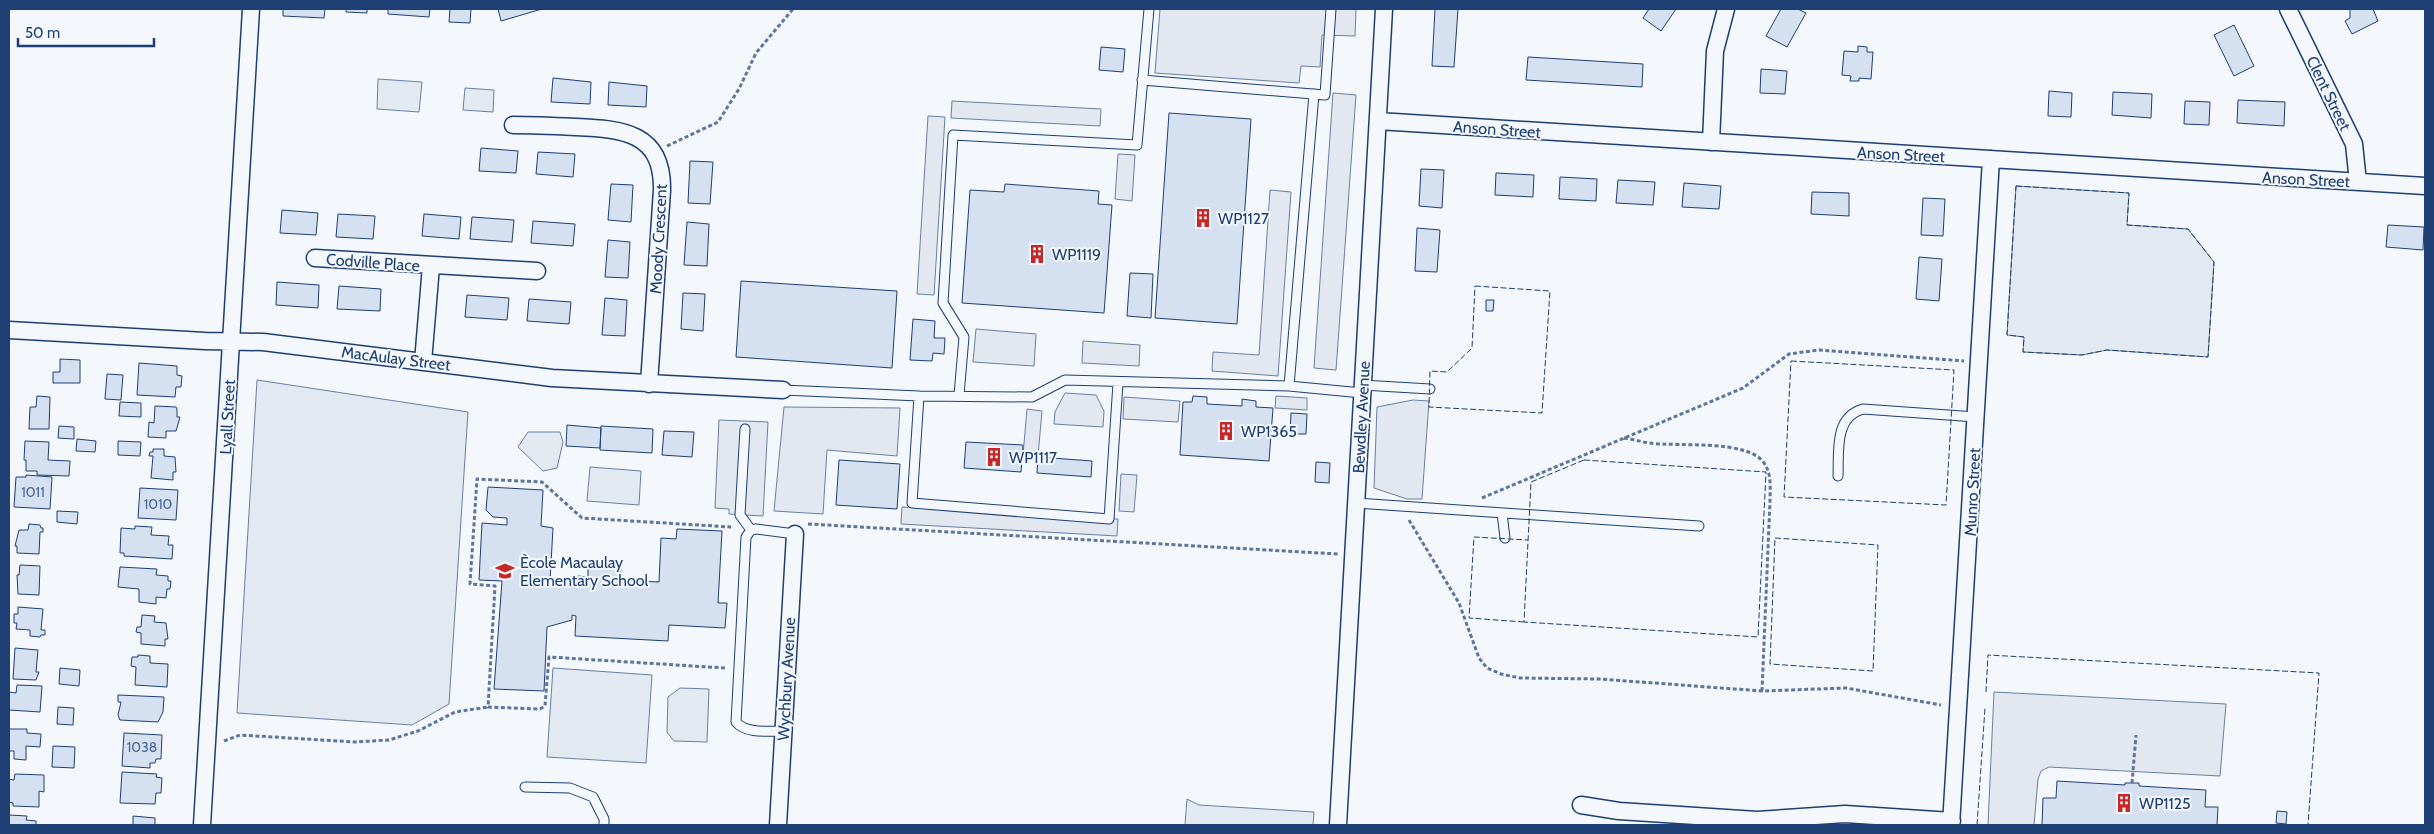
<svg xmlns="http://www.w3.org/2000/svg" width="2434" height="834" font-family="Cabin,sans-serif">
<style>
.green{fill:#e3e9f0;stroke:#687fa3}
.parking{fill:#e3e8f0;stroke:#687fa3}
.building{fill:#d5e0f0;stroke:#1d3f73}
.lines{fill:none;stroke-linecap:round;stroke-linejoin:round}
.service-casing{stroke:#1d3f73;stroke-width:11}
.minor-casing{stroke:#1d3f73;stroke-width:19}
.path{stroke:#5e769c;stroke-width:3;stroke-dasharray:4 2.5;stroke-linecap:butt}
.service{stroke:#f4f7fb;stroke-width:9}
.minor{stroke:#f4f7fb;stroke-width:16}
.fence{stroke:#1d3f73;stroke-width:1;stroke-dasharray:6 2.5;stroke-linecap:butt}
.labels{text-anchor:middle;stroke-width:4;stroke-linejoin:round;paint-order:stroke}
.number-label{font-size:14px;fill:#4b6792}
.street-label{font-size:16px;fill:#1d3f73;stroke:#f4f7fb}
.poi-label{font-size:16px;fill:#1d3f73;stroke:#f4f7fb;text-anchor:start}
</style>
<rect width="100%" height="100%" fill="#f4f7fb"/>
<path class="green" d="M 378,79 L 422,82 L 419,112 L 377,109 Z
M 465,88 L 494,90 L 493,112 L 463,110 Z
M 2016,186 L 2129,193 L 2127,225 L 2188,229 L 2214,262 L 2208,357 L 2107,350 L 2082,355 L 2023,352 L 2024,337 L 2007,335 Z
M 257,380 L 468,412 L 449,704 L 412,725 L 237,713 Z
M 528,432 L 560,432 L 563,442 L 557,468 L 543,471 L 518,447 Z
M 590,467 L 641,471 L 639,505 L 587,501 Z
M 553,668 L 652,675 L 646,763 L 547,757 Z
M 680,688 L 709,689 L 707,742 L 674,741 L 667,732 L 668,697 Z
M 1187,799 L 1199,805 L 1314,812 L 1313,825 L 1185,825 Z"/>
<path class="parking" d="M 1160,9 L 1356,9 L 1355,36 L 1322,35 L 1320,67 L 1301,66 L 1299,83 L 1155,73 Z
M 1333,93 L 1356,95 L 1336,370 L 1314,368 Z
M 952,101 L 1101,109 L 1100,126 L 951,118 Z
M 928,116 L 945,117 L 934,295 L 917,294 Z
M 1118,154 L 1135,155 L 1132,201 L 1115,199 Z
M 1270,190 L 1291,192 L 1278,376 L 1212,371 L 1213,352 L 1259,355 Z
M 976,329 L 1036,334 L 1034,366 L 973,362 Z
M 1083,341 L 1140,345 L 1139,366 L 1082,363 Z
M 1065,393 L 1096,395 L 1104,411 L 1103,427 L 1054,424 L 1055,412 Z
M 1276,396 L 1307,398 L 1307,410 L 1275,408 Z
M 1124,397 L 1180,401 L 1178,422 L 1123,419 Z
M 1413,400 L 1429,401 L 1422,499 L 1407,499 L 1374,488 L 1377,407 Z
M 784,407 L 900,408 L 897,456 L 827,450 L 823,514 L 774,511 Z
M 1027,409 L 1042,411 L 1038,456 L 1023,455 Z
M 719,420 L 768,422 L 763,516 L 729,514 L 729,509 L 715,508 Z
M 1121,474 L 1137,475 L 1134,512 L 1119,511 Z
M 902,507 L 1118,519 L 1117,536 L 901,524 Z
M 1994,692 L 2226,704 L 2220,776 L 2049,767 L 2041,771 L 2038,779 L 2034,825 L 1988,825 Z"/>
<path class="building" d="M 283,9 L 325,9 L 324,18 L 283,16 Z
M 346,9 L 367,9 L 367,13 L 346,12 Z
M 388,9 L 430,9 L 429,17 L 388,14 Z
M 450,9 L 471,9 L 470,23 L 449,22 Z
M 498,9 L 542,9 L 501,21 Z
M 1435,9 L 1458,9 L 1454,67 L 1432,66 Z
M 1649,9 L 1676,9 L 1661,31 L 1643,18 Z
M 1781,9 L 1798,9 L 1806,13 L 1787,47 L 1766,36 Z
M 2350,9 L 2373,9 L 2378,21 L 2352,34 L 2345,21 L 2350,18 Z
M 2234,25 L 2254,66 L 2234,76 L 2214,35 Z
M 1858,46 L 1867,47 L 1867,52 L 1873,52 L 1871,79 L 1859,78 L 1859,81 L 1850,81 L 1851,76 L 1842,75 L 1844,51 L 1858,52 Z
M 1101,47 L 1125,49 L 1123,72 L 1099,70 Z
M 1528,57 L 1643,64 L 1642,87 L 1526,80 Z
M 1761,69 L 1787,71 L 1785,94 L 1760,93 Z
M 553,78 L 591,82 L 590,104 L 551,102 Z
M 609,82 L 647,86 L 646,107 L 608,105 Z
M 2049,91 L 2072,93 L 2071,117 L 2048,116 Z
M 2113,92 L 2152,94 L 2151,118 L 2112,115 Z
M 2238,100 L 2285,102 L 2284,126 L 2237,123 Z
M 2185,101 L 2210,102 L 2209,125 L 2184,124 Z
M 1169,113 L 1251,119 L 1237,324 L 1155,318 Z
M 481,148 L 518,151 L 516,173 L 479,171 Z
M 538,152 L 575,154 L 573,177 L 536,174 Z
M 690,161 L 713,162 L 710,204 L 688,203 Z
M 1421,169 L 1444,170 L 1442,208 L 1419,206 Z
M 1496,173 L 1534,175 L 1533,197 L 1495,195 Z
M 1560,177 L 1597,179 L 1596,201 L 1559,199 Z
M 1618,180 L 1655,182 L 1653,205 L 1616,203 Z
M 1684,183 L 1721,186 L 1719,209 L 1682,207 Z
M 611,184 L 633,185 L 631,222 L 608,220 Z
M 1005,184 L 1099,191 L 1098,204 L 1112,205 L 1104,313 L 962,303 L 970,190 L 1004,192 Z
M 1812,192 L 1849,193 L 1849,216 L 1811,214 Z
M 1923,198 L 1945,199 L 1943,236 L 1921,235 Z
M 282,210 L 318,213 L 316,235 L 280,233 Z
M 338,214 L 375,216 L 373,239 L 336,237 Z
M 424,214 L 461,217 L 459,239 L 422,236 Z
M 472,217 L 514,220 L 512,242 L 470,239 Z
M 533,221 L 575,224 L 573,246 L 531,243 Z
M 687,222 L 709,224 L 707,266 L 684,265 Z
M 2388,225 L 2424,227 L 2423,250 L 2386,247 Z
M 1417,228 L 1440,230 L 1437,272 L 1415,271 Z
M 608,240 L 630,242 L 628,278 L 605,277 Z
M 1919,257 L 1942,259 L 1939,301 L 1916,299 Z
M 1130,273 L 1153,274 L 1151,318 L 1127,316 Z
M 741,281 L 897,291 L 892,368 L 736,357 Z
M 277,282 L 319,285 L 318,308 L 276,305 Z
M 339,286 L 381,289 L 380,311 L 337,309 Z
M 683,293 L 705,294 L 703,331 L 681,329 Z
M 467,295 L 509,298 L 507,320 L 465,317 Z
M 605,298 L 627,300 L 625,336 L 602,335 Z
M 529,299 L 571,302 L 569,324 L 527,321 Z
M 1486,300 L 1494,300 L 1493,311 L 1486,311 Z
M 913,319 L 935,321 L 934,338 L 945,338 L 944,354 L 933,353 L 932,361 L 910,360 Z
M 60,359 L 80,360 L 80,383 L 53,383 L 53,372 L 60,372 Z
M 139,363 L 177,366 L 177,375 L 182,376 L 181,387 L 176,387 L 175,397 L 137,395 Z
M 107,374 L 123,375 L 121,400 L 105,399 Z
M 37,396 L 50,397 L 49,429 L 29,429 L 30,407 L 36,407 Z
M 1193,396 L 1207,397 L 1207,404 L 1242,406 L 1242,399 L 1256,401 L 1256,407 L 1273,408 L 1269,461 L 1180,455 L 1183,402 L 1192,402 Z
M 120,402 L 141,403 L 141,417 L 119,416 Z
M 155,406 L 176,407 L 177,409 L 177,417 L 180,417 L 176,431 L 166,431 L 166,438 L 148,437 L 149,422 L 154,423 Z
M 1291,413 L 1307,414 L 1306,434 L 1290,434 Z
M 567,425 L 601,428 L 600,448 L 566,446 Z
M 59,426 L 74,427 L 74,439 L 58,438 Z
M 601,426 L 653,429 L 652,453 L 600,450 Z
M 664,431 L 694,432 L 692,457 L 662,455 Z
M 77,439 L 96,441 L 95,452 L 76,451 Z
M 25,441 L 49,442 L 48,460 L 70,461 L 69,476 L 37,475 L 37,471 L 26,471 L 26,460 L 24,460 Z
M 118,441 L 141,442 L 140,456 L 118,455 Z
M 966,442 L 1023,445 L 1021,472 L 964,468 Z
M 153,449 L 164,449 L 164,456 L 175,457 L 176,472 L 173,472 L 173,480 L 151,478 L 153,456 L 149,456 L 150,452 L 153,452 Z
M 1038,457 L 1092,461 L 1091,477 L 1037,473 Z
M 839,460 L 900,464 L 897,509 L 836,505 Z
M 1316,462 L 1330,463 L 1329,483 L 1315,482 Z
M 26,475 L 52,477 L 50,509 L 14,507 L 16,477 L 26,477 Z
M 488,487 L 543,490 L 541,526 L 553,528 L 550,581 L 578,583 L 578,576 L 588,577 L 588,567 L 621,568 L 620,580 L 659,582 L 661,538 L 676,539 L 677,529 L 722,531 L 718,603 L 727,603 L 725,628 L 669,625 L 668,641 L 575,636 L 576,616 L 572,615 L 572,620 L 547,627 L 544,691 L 494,689 L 502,581 L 479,580 L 482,523 L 507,525 L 507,518 L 493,517 L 486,510 Z
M 140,488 L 178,490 L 176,520 L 138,518 Z
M 57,511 L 78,512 L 77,524 L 57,522 Z
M 29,524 L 40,525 L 41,528 L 43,528 L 43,532 L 40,532 L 39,554 L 17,553 L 17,546 L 15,546 L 19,530 L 28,530 Z
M 135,526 L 152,527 L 151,535 L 169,536 L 168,545 L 173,545 L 172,559 L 124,556 L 124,553 L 120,553 L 121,528 L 135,529 Z
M 20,565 L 40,566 L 39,595 L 18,594 L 17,575 L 19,575 Z
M 120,567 L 157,569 L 156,575 L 168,576 L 168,581 L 171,581 L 170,589 L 167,589 L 166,598 L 156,597 L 156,604 L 139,602 L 139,589 L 118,587 Z
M 18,607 L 43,609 L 41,630 L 45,630 L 45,635 L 41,635 L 40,637 L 30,636 L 30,630 L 16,629 L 17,623 L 14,623 L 14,614 L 18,614 Z
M 142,615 L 155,616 L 154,622 L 166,623 L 168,639 L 165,639 L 165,646 L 141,644 L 141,633 L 136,632 L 137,627 L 141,627 Z
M 15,648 L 38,650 L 36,672 L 39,672 L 36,680 L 13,679 Z
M 138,655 L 150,656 L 150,663 L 168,664 L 167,687 L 135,685 L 136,667 L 131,666 L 132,657 L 138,657 Z
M 60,668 L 80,670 L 79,686 L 59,684 Z
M 17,685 L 42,686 L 40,712 L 9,710 L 9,692 L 16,693 Z
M 118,695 L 164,697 L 163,712 L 158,722 L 120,720 L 118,715 L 121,702 L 118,702 Z
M 58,707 L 74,708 L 73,725 L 57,724 Z
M 9,729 L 27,729 L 27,733 L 41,734 L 40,747 L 26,746 L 26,760 L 14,759 L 14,751 L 9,751 Z
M 124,733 L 162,735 L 161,759 L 156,759 L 155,763 L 150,763 L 150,768 L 122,766 Z
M 53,746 L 75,747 L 74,768 L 52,767 Z
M 122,772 L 157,774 L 156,777 L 162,778 L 161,793 L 156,793 L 155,804 L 120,803 Z
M 15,774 L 44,775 L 44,792 L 39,791 L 39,807 L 13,806 L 13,803 L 9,802 L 9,779 L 14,780 Z
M 2057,781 L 2125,785 L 2125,783 L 2139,783 L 2139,786 L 2206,790 L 2205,807 L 2218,807 L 2217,825 L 2042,825 L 2043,798 L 2056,798 Z
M 2277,811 L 2287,812 L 2286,824 L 2276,823 Z
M 9,815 L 27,816 L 26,820 L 36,821 L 36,825 L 9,825 Z
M 133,816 L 155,818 L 155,825 L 133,825 Z"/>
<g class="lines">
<g class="service-casing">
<path id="service" d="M 1142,80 L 1325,95 L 1331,9
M 1362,385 L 1430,389
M 1289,386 L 1314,94
M 783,390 L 919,396 L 1032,397 L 1065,380 L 1289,386 L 1362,393
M 959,395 L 964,337 L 943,303 L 953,135 L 1137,145 L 1149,9
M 919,396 L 912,503 L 1109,519 L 1118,383
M 745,429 L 740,515 L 751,530
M 1838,476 C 1839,451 1834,417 1863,409 L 1976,417
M 1356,503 L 1699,526
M 1502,513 L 1505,538
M 783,731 C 768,731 746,734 736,722 L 746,537 L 751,530 L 756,529 L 795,534
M 525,787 L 570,788 L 593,797 L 604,819 L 604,825"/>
</g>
<g class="minor-casing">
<path id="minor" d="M 2288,9 L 2354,144 L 2358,182
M 1378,121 L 2425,186
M 513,125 C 534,125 555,126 576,127 C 622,129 663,132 662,190 L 649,384
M 1711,142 L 1715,51 L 1726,9
M 315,258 L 537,271
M 9,330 L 205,341 L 263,342 L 552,378 L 783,390
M 423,362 L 431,266
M 1581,805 L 1619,811 L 1757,820 L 1845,814 L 1952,821
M 202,825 L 251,9
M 778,825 L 795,534
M 1338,825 L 1384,9
M 1951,825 L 1991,159"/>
</g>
<path class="path" d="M 667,146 L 718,122 L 739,89 L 756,53 L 793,9
M 1624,438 C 1633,439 1641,442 1650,443 C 1678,447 1748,439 1764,463 C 1772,474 1770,488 1770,501 L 1762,691
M 1482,498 L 1743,388 L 1789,354 L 1819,350 L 1964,361
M 1409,520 L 1459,603 L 1479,658 L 1487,668 L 1501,674 L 1520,678 L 1600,679 L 1762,691 L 1846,688 L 1941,705
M 808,524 L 1338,554
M 725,668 L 549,657 L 545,706 L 540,709 L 488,707 L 495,586 L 470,584 L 477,479 L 542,482 L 582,518 L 731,527
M 224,741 L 240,735 L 355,742 L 389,740 L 418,731 L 455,712 L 488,707
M 2132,783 L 2136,735"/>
<use href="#service" class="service"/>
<use href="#minor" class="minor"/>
<path class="fence" d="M 2016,186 L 2129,193 L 2127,225 L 2188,229 L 2214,262 L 2208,357 L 2107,350 L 2082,355 L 2023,352 L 2024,337 L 2007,335 Z
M 1475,286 L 1550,291 L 1542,413 L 1429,407 L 1430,371 L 1447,372 L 1472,348 Z
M 1791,361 L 1954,370 L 1946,505 L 1784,497 Z
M 1584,460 L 1766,472 L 1758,637 L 1524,622 L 1531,482 Z
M 1775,538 L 1878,545 L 1873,671 L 1770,664 Z
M 1524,622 L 1469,618 L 1474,537 L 1528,540
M 1986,692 L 1988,655 L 2319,673 L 2308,825
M 1977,825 L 1985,708"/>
</g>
<defs>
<g id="building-bare" transform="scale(1.5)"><path d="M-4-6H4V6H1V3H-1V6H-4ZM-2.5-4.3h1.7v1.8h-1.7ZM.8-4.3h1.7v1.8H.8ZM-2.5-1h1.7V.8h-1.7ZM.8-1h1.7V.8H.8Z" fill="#c62828" stroke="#f4f7fb" stroke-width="2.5" paint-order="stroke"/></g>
<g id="school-bare" transform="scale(1.5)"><path d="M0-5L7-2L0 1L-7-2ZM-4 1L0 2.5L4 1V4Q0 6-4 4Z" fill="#c62828" stroke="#f4f7fb" stroke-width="2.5" paint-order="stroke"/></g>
</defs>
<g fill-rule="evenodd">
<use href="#building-bare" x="1203" y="218"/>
<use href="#building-bare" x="1037" y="254"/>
<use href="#building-bare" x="1226" y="431"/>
<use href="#building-bare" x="994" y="457"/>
<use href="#school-bare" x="505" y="571"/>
<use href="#building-bare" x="2124" y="803"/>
</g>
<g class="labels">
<g class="number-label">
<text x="33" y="497">1011</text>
<text x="158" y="509">1010</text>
<text x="142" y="752">1038</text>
</g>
<g class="street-label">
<text transform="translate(2329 93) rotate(64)" y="6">Clent Street</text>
<text transform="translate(1497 129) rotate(4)" y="6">Anson Street</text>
<text transform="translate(1901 154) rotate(3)" y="6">Anson Street</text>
<text transform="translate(2306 179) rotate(3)" y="6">Anson Street</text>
<text transform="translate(658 239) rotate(-87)" y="6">Moody Crescent</text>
<text transform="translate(373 262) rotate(4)" y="6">Codville Place</text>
<text transform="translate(396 358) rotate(7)" y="6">MacAulay Street</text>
<text transform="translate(227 417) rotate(-87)" y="6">Lyall Street</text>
<text transform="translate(1361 417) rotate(-87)" y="6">Bewdley Avenue</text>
<text transform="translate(1972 492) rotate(-87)" y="6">Munro Street</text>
<text transform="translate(786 679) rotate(-87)" y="6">Wychbury Avenue</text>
</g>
<g class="poi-label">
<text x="1218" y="224">WP1127</text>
<text x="1052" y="260">WP1119</text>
<text x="1241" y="437">WP1365</text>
<text x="1009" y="463">WP1117</text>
<text x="520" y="568">Ècole Macaulay<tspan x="520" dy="18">Elementary School</tspan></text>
<text x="2139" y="809">WP1125</text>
</g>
</g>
<rect width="2434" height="834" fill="none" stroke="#1d3f73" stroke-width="20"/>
<path d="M18 38v8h136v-8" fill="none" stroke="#1d3f73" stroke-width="2.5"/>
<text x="25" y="38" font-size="15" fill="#1d3f73" stroke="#f4f7fb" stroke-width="4" paint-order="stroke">50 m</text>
</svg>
